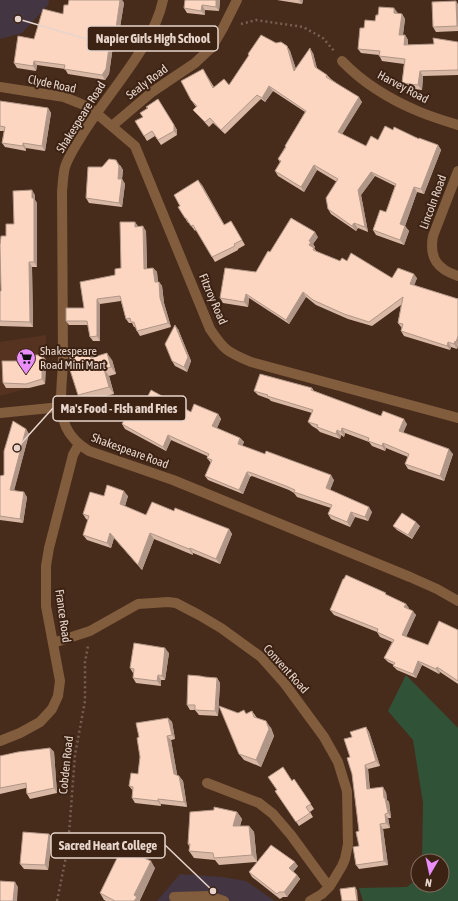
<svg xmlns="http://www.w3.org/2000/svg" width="458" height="901" font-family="'Asap Condensed',sans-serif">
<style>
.built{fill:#553320}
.education{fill:#443542}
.green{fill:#305237}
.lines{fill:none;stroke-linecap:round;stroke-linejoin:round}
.path{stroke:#775f51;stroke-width:2.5;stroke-dasharray:2 3;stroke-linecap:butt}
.minor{stroke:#815c3d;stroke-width:10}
.wall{fill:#d9b8a6}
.shaded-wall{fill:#b09687}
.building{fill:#fcd6c1;stroke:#b09687}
.labels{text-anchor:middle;stroke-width:4;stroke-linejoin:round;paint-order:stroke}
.street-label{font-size:12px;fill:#e7d5cc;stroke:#3c2213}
.poi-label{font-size:12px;fill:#e7d5cc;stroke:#3c2213;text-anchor:start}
.leader{fill:none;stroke:#e7d5cc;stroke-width:1.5}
.callout-dot{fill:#e7d5cc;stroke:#3c2213;stroke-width:1.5}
.callout{fill:#3c2213;stroke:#e7d5cc;stroke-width:1.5}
.callout-label{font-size:13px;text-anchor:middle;font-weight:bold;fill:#e7d5cc}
</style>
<rect width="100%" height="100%" fill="#472c1c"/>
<path class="built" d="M 46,335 L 46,383 L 0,396 L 0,342 Z"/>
<path class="education" d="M 0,0 L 49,0 L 48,5 L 22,33 L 0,39 Z
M 180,874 L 222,877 L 246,881 L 275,901 L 157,901 Z"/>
<path class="green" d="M 406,675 L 458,728 L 458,901 L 363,901 L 359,888 L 407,887 L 418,878 L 418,885 L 442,885 L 442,861 L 422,861 L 423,803 L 413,740 L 388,711 Z"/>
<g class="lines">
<path class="path" d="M 241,24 L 256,20 L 303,27 L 323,38 L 334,51
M 57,901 L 68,847 L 75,755 L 85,701 L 85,662 L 88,646"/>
<path class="minor" d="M 163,0 C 154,45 108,93 84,132 C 77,143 69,155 65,167 C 63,175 63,183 62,191 C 62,247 63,303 63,358 C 63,380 57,406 66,427 C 71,438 79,445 89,451 L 173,480 L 410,577 L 437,589 L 458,601
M 342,61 C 363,83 391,100 420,112 C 432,117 445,121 458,125
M 0,87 L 64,97 L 79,103 L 88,107 L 102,118 L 135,146 L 210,329 C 224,350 227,352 251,362 L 458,418
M 112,126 L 152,92 L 195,63 L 212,47 L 223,28 L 237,0
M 458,171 L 433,236 C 429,258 437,269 458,276
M 0,413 L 61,407
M 53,643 L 90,631 L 138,604 L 168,602 L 176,603 L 199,615 L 221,628 L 261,657 L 285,684 L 324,737 L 338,762 L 347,791 L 348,844 L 345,859 L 342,866 L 330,886 L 322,894 L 310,901
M 0,741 L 20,733 L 40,722 L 52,709 L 58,696 L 60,681 L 46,606 L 46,566 L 49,548 L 71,463 L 73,455 L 79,444
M 207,783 L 259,803 L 273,814 L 291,835 L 326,883 L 330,886
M 174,897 L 209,896 L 224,901"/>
</g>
<path class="wall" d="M 69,0 L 122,0 L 124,3 L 118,39 L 114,39 L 109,74 L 105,80 L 68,74 L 65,69 L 37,65 L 36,71 L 17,68 L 14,63 L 34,39 L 63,14 L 68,5 Z
M 220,0 L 219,11 L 205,10 L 205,15 L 187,13 L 184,8 Z
M 277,0 L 303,0 L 302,4 Z
M 458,4 L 458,31 L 436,32 L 433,27 Z
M 397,13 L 402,14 L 405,19 L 403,35 L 405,35 L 408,40 L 408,45 L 434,44 L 458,42 L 458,75 L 423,76 L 422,90 L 405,88 L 402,83 L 404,64 L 382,61 L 379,55 L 361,53 L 358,49 L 364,28 L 375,21 Z
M 192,33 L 193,36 L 190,50 L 176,48 L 174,45 Z
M 276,43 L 287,46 L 290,51 L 296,69 L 313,53 L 317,69 L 327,75 L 331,79 L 362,102 L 342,134 L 366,146 L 378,140 L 393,130 L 438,145 L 441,150 L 424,194 L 417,192 L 405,226 L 409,231 L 404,245 L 376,235 L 373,230 L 386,212 L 395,186 L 375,176 L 361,195 L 368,232 L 358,228 L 356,231 L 331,214 L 328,209 L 337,182 L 317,170 L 304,192 L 278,176 L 275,171 L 280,162 L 278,159 L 285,147 L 285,146 L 305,112 L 273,91 L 265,102 L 261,99 L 225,134 L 213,123 L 209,127 L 197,114 L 193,110 L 196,107 L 191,100 L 203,69 L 206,74 L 214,87 L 229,85 Z
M 158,99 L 177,130 L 177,135 L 161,145 L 155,136 L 147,141 L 144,136 L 143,117 L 148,108 Z
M 0,101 L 48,108 L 51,113 L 45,151 L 26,148 L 26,151 L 5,147 L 2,143 L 4,131 L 0,131 Z
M 120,165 L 123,170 L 122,179 L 125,184 L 122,207 L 89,203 L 86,198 L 102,167 Z
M 202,185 L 224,224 L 234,226 L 245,245 L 238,249 L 238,250 L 215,262 L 196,230 L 195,231 L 189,223 L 188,223 L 185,218 L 180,206 Z
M 35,195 L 35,200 L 37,203 L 37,267 L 32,267 L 33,327 L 0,326 L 0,291 L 1,291 L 0,245 L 14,224 Z
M 138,227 L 146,231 L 147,269 L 153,268 L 157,272 L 158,282 L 159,282 L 162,286 L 164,303 L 171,327 L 140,336 L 137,331 L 135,327 L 134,327 L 132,323 L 129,323 L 126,319 L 121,301 L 100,304 L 100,341 L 93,341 L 90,337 L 88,325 L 69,325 L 66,321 L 84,308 L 121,268 Z
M 318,237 L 313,244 L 315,247 L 314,248 L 317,252 L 340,261 L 347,261 L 392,278 L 417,278 L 414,285 L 458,299 L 458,298 L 458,346 L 457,349 L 451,347 L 450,350 L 404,336 L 401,331 L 402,328 L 401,327 L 398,323 L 401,305 L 372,326 L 348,319 L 316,305 L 306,297 L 289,324 L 249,298 L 248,307 L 223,303 L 220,298 L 256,272 L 270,252 Z
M 178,329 L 191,361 L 187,372 L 175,366 L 172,361 Z
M 89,350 L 94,357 L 112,360 L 116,374 L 109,376 L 114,394 L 82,402 L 78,395 L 86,352 Z
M 42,355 L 46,360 L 45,384 L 29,388 L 6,388 L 3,383 L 17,361 Z
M 312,388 L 314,391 L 381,416 L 407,424 L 403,433 L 453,454 L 444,481 L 408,469 L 405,464 L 408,457 L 386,448 L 385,451 L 372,446 L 369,442 L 345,433 L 344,437 L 341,435 L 340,439 L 320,432 L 317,429 L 312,426 L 308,422 L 312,413 L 271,401 L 269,399 L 258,395 L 254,391 Z
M 144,404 L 191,412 L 218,414 L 221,419 L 217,428 L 240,438 L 244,442 L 242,446 L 334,480 L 330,490 L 372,512 L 368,521 L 355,517 L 350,527 L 331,519 L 328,514 L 331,508 L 297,497 L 294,493 L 289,490 L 252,476 L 250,477 L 243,494 L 208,480 L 205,476 L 211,463 L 207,458 L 207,456 L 171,440 L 166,451 L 125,429 L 122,424 Z
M 26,429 L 29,434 L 14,490 L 27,497 L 23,523 L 0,520 L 0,475 L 0,476 L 4,475 Z
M 104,496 L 128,496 L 125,506 L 146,515 L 174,511 L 229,529 L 232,534 L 220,564 L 193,553 L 193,555 L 154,539 L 142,570 L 114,538 L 111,548 L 87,540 L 83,535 L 88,520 L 86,519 L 83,514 Z
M 393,526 L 420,526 L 412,539 L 397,530 Z
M 344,579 L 387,595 L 406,604 L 409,609 L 416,615 L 406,637 L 428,645 L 458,630 L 458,684 L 440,672 L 439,674 L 422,665 L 416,678 L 397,670 L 393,666 L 394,665 L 388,662 L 384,658 L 392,642 L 380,637 L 377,632 L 334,615 L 330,610 Z
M 169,653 L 165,680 L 161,680 L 161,686 L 136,683 L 133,678 L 133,673 L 130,668 Z
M 205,677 L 217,678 L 220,683 L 218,716 L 199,715 L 195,710 L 190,710 L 187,705 Z
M 252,711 L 257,718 L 271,728 L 274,736 L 261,767 L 244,760 L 239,754 L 238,713 L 247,713 Z
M 168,718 L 172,722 L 175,739 L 171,740 L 177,775 L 179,776 L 183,781 L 187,807 L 161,804 L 161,806 L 135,803 L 132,798 L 133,791 L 129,786 L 138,774 L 140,757 L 139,737 Z
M 366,727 L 369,732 L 380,766 L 368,769 L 370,789 L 386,792 L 387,800 L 389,802 L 391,818 L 388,818 L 390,828 L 383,829 L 388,865 L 359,869 L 356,865 L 359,846 L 359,831 L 350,757 L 352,737 Z
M 50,748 L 54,752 L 57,793 L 30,799 L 27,794 L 26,788 L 0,794 L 0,756 Z
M 294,779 L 314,809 L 310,812 L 313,817 L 299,826 L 275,791 Z
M 237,812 L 242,819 L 240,826 L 249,826 L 254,832 L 257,862 L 219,865 L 215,860 L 194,858 L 189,851 L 189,846 L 188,844 Z
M 49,834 L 52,838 L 48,870 L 24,869 L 20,864 Z
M 136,857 L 155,868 L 140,900 L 140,901 L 106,901 L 104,900 L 100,893 Z
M 298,866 L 293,872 L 297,875 L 300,879 L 287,897 L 283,897 L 280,899 L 252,877 L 249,872 Z"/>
<path class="shaded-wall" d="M 120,0 L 122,0 L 124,3 L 118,39 L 115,35 Z
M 216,0 L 220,0 L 219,11 L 216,7 Z
M 299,0 L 303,0 L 302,4 Z
M 456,1 L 458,4 L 458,27 L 457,26 Z
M 202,5 L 205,10 L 205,15 L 201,11 Z
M 394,8 L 398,13 L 394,13 Z
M 402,14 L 405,19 L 402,40 L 399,35 Z
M 192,33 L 193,36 L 190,50 L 189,48 Z
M 111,34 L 114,39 L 109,74 L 105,80 L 102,75 Z
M 405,35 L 408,40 L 407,49 L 404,45 Z
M 287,46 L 290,51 L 298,76 L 294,71 Z
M 310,48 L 313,53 L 318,72 L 315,67 Z
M 34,61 L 37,65 L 36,71 L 33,66 Z
M 420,71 L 423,76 L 422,90 L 418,85 Z
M 269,86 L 273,91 L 265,102 L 262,98 Z
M 359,97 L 362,102 L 341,136 L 338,132 Z
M 158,99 L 177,130 L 177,135 L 174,131 Z
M 48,108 L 51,113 L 45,151 L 42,146 Z
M 23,143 L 26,148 L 26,151 L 23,146 Z
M 438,145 L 441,150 L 424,194 L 421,189 Z
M 116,160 L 123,170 L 122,179 L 125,184 L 122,207 L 119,203 L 118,179 Z
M 314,165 L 317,170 L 304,192 L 301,187 Z
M 371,172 L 375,176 L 361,195 L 368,232 L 365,227 L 358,190 Z
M 198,180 L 202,185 L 227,230 L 224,225 Z
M 414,187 L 417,192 L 404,229 L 400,224 Z
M 32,190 L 35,195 L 35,200 L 37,203 L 37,267 L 34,262 Z
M 135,222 L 138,226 L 138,231 L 135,227 Z
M 354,223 L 358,228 L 356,231 L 352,226 Z
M 143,226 L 146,231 L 147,274 L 144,269 Z
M 405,226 L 409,231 L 404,245 L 400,240 Z
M 315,232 L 318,237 L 313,244 L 315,247 L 313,250 L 309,245 L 309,241 Z
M 29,262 L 32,267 L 33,327 L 30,322 Z
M 153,268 L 157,272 L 158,287 L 155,282 Z
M 414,274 L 417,278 L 413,289 L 410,284 Z
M 159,282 L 162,286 L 164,303 L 171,327 L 168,323 L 160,298 Z
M 303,292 L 306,297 L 289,324 L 286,320 Z
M 246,294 L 249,298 L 248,307 L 244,302 Z
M 97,299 L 100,304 L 100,341 L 97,336 Z
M 175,325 L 178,329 L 191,361 L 187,372 L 184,367 Z
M 458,336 L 458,345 L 456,342 Z
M 455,341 L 458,346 L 457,349 L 454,344 Z
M 448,342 L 451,347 L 450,350 L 447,346 Z
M 89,350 L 94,357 L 91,358 Z
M 107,353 L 112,360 L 116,374 L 111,367 Z
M 42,355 L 46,360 L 45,384 L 42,379 Z
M 104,369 L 109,376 L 114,394 L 109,387 Z
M 218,414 L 221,419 L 216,430 L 212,426 Z
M 404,419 L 407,424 L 402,436 L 399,431 Z
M 342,428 L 345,433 L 344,437 L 341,432 Z
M 26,429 L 29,434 L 13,495 L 10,490 Z
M 337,430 L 341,435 L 340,439 L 336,434 Z
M 168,435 L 171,440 L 166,451 L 163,447 Z
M 240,438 L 244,442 L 241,448 L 238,444 Z
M 383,443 L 386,448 L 385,451 L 382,446 Z
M 449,449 L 453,454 L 444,481 L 440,476 Z
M 247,472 L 250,477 L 243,494 L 239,490 Z
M 331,475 L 334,480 L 329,493 L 326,488 Z
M 124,491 L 128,496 L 124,509 L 120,504 Z
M 24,492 L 27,497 L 23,523 L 20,519 Z
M 369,507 L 372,512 L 368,521 L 365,517 Z
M 351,512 L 355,517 L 350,527 L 347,522 Z
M 416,522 L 420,526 L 412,539 L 408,535 Z
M 229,529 L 232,534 L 220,564 L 216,559 Z
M 110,533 L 114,538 L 111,548 L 107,543 Z
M 150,533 L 154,539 L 142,570 L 138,565 Z
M 190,548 L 193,553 L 193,555 L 189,549 Z
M 406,604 L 409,608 L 408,611 L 404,607 Z
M 413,611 L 416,615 L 405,639 L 402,635 Z
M 165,648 L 169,653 L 165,680 L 162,676 Z
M 418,661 L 422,665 L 416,678 L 413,674 Z
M 437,667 L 440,672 L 439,674 L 436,669 Z
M 158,675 L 161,680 L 161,686 L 157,681 Z
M 217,678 L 220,683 L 218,716 L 215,711 Z
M 168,718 L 172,722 L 175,739 L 172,735 Z
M 266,721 L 271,728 L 274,736 L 261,767 L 256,760 Z
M 366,727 L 369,732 L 380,766 L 376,761 Z
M 167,736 L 171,740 L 178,779 L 174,774 Z
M 50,748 L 54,752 L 57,793 L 54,788 Z
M 365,765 L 368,769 L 370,794 L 367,789 Z
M 179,776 L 183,781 L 187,807 L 184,802 Z
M 383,787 L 386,792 L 387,800 L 389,802 L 391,818 L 388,813 L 384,798 Z
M 158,799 L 161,804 L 161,806 L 158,801 Z
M 237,812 L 242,819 L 238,832 L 233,826 Z
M 385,814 L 388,818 L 390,828 L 386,823 Z
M 380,824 L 383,829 L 388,865 L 384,861 Z
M 249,826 L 254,832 L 257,862 L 252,855 Z
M 49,834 L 52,838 L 48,870 L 45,865 Z
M 151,861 L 155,868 L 140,900 L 140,901 L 134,901 L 134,895 Z
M 295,862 L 298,866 L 292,873 L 289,868 Z
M 297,875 L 300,879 L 287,897 L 284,892 Z
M 15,882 L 18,887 L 17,901 L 13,901 Z
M 355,887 L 357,890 L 358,901 L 357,901 Z"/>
<path class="building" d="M 69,0 L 120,0 L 115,35 L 111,34 L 106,69 L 102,75 L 64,69 L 65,65 L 34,61 L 33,66 L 14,63 L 18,36 L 34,39 L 43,9 L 63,14 L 64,5 L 68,5 Z
M 185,0 L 216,0 L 216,7 L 202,5 L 201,11 L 184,8 Z
M 456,1 L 457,26 L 433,27 L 432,2 Z
M 379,7 L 394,8 L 394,13 L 402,14 L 399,35 L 405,35 L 404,45 L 434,44 L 433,38 L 458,42 L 458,70 L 420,71 L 418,85 L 402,83 L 405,59 L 379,56 L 380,51 L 358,49 L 360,28 L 364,28 L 365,20 L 375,21 L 376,15 L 378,15 Z
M 261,35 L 276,43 L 281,42 L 287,46 L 294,71 L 310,48 L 315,67 L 327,75 L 326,77 L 359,97 L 338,132 L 366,146 L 371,136 L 378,140 L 385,126 L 393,130 L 394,127 L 419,139 L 419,138 L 438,145 L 421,189 L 414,187 L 400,224 L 405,226 L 400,240 L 373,230 L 380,210 L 386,212 L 396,184 L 371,172 L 358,190 L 365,227 L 354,223 L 352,226 L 328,209 L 326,198 L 338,179 L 314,165 L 301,187 L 275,171 L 281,161 L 278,159 L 286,147 L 285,146 L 306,111 L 269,86 L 262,98 L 257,95 L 221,130 L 210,118 L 205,122 L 193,110 L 197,106 L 191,100 L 181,81 L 203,69 L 213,88 L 224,79 L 229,85 L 249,55 L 248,54 Z
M 158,99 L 174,125 L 174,131 L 158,140 L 152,131 L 144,136 L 135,121 L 143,117 L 140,113 L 148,108 L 146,107 Z
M 0,101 L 48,108 L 42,146 L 23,143 L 23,146 L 2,143 L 5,127 L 0,126 Z
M 109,159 L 116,160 L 119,166 L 118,179 L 122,179 L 119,203 L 86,198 L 88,167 L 102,167 Z
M 198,180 L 224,225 L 231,221 L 242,240 L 234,244 L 235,246 L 212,257 L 193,225 L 191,226 L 186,218 L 185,218 L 178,207 L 180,206 L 174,195 Z
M 32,190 L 32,198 L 34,198 L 34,262 L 29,262 L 30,322 L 0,321 L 0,291 L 1,291 L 0,245 L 1,236 L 6,236 L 6,224 L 14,224 L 13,191 Z
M 291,218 L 315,232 L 309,241 L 311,242 L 309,245 L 314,248 L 313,250 L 340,261 L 342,258 L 347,261 L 351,253 L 392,278 L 398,268 L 414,274 L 410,284 L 458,299 L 458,298 L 458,336 L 456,342 L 455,341 L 454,344 L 448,342 L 447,346 L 401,331 L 403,324 L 398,323 L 403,297 L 369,322 L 344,314 L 313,300 L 303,292 L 286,320 L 246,294 L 244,302 L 220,298 L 225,268 L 256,272 L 268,251 L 270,252 Z
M 120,222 L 135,222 L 135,227 L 143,226 L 144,269 L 153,268 L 155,282 L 159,282 L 160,298 L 168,323 L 137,331 L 134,322 L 131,322 L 130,318 L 126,319 L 120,296 L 97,299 L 97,336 L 90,337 L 87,321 L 66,321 L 66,308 L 84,308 L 80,282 L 115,275 L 115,269 L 121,268 Z
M 175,325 L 188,357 L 184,367 L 172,361 L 165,344 Z
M 84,349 L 85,352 L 89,350 L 91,358 L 107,353 L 111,367 L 104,369 L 109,387 L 78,395 L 70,370 L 70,355 Z
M 17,355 L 42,355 L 42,379 L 26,384 L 3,383 L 2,361 L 17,361 Z
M 260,374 L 312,388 L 311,390 L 381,416 L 383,411 L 404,419 L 399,431 L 449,449 L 440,476 L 405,464 L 409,454 L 383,443 L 382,446 L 368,441 L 369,438 L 342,428 L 341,432 L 337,430 L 336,434 L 317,427 L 318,425 L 308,422 L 313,410 L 267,396 L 268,395 L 254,391 Z
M 151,390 L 191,412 L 194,404 L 218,414 L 212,426 L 240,438 L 238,444 L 265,454 L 266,451 L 331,475 L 326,488 L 369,507 L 365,517 L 351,512 L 347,522 L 328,514 L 332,505 L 294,492 L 295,490 L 286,486 L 249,472 L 247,472 L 239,490 L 205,476 L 212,460 L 207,458 L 209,454 L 168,435 L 163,447 L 122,424 L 136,400 L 144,404 Z
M 13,421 L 26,429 L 10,490 L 24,492 L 20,519 L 0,516 L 0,476 L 4,475 L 4,451 Z
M 107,485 L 124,491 L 120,504 L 146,515 L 152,502 L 174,511 L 175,508 L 229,529 L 216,559 L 190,548 L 189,549 L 150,533 L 138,565 L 110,533 L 107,543 L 83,535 L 89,516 L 83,514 L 90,492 L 104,496 Z
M 402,513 L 416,522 L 408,535 L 393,526 Z
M 346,575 L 386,593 L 385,594 L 406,604 L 404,607 L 413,611 L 402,635 L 428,645 L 439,621 L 458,630 L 458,681 L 437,667 L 436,669 L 418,661 L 413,674 L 393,666 L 395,663 L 384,658 L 394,640 L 377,632 L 378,629 L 330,610 L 343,579 L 344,579 Z
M 134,643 L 165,648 L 162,676 L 158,675 L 157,681 L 133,678 L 134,669 L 130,668 Z
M 188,675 L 200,676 L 205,677 L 217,678 L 215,711 L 195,710 L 195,705 L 187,705 Z
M 219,706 L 238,713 L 244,710 L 246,714 L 252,711 L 254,717 L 266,721 L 269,729 L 256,760 L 239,754 Z
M 168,718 L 172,735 L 167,736 L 174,774 L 179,776 L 184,802 L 158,799 L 158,801 L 132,798 L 133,787 L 129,786 L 131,773 L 138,774 L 140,757 L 137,738 L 139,737 L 136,723 Z
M 366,727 L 376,761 L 365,765 L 367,789 L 383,787 L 384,798 L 385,798 L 388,813 L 385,814 L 386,823 L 380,824 L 384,861 L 356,865 L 353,847 L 359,846 L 356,832 L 359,831 L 352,774 L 347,758 L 350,757 L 344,739 L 352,737 L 350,732 Z
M 50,748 L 54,788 L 27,794 L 26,783 L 0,788 L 0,756 L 18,752 Z
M 283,767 L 292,781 L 294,779 L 311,804 L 306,807 L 310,813 L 296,822 L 275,791 L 277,790 L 268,777 Z
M 214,807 L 237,812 L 233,826 L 249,826 L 252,855 L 214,858 L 213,853 L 189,851 L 190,844 L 188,844 L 190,812 L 214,810 Z
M 23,832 L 49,834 L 45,865 L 20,864 Z
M 271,845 L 295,862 L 289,868 L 297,875 L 284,892 L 279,892 L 277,894 L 249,872 Z
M 121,850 L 136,857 L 137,855 L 151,861 L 134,895 L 137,897 L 134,901 L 115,901 L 100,893 Z
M 0,881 L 15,882 L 13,901 L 0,901 Z
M 355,887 L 357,901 L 342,901 L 340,889 Z"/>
<defs>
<g id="supermarket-pin" transform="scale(1)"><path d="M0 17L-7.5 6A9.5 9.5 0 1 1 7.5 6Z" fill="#ea8dfd" stroke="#3c2213"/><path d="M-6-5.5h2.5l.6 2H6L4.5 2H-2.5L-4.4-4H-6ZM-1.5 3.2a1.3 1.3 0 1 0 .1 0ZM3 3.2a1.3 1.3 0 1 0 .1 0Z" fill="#111"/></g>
</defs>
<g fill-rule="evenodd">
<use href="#supermarket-pin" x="26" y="358"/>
</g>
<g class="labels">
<g class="street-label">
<text transform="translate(147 82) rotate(-37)" y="4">Sealy Road</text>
<text transform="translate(52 84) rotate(12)" y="4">Clyde Road</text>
<text transform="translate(403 87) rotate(28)" y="4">Harvey Road</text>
<text transform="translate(81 117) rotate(-58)" y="4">Shakespeare Road</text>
<text transform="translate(433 202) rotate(-70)" y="4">Lincoln Road</text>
<text transform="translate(213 299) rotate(67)" y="4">Fitzroy Road</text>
<text transform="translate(130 451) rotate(20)" y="4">Shakespeare Road</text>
<text transform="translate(63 616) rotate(82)" y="4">France Road</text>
<text transform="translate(286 669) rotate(48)" y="4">Convent Road</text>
<text transform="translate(66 765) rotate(-84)" y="4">Cobden Road</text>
</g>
<g class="poi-label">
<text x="40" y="355">Shakespeare<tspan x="40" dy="14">Road Mini Mart</tspan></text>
</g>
</g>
<path class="leader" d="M18 19L87 39M17 448L53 408M213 891L165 845"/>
<g class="callout-dot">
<circle cx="18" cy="19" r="4"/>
<circle cx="17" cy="448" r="4"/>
<circle cx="213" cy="891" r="4"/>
</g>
<g class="callout">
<rect x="87" y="26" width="131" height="25" rx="4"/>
<rect x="53" y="396" width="133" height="25" rx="4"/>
<rect x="51" y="833" width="114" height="25" rx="4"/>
</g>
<g class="callout-label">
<text x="153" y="43">Napier Girls High School</text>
<text x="119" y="413">Ma's Food - Fish and Fries</text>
<text x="108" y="850">Sacred Heart College</text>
</g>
<g transform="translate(430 873) rotate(189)"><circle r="19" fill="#3c2213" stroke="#806a5d"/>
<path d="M0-3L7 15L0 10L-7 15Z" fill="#ea8dfd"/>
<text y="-6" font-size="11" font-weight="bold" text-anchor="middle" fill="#e7d5cc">N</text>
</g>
</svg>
